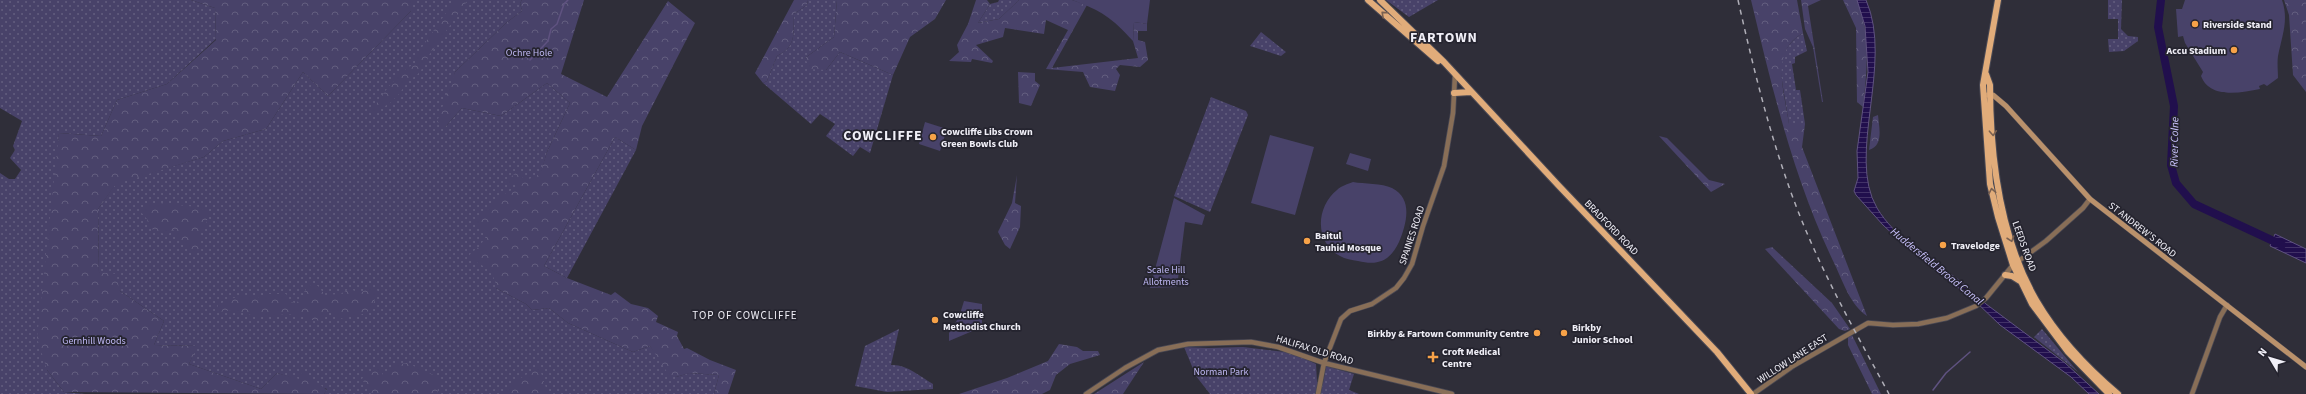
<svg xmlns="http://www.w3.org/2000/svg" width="2306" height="394" font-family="'Source Sans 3',sans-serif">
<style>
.grass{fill:url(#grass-dots)}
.forest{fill:url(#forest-crowns)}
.garden{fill:#484269}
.water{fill:url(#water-rules);stroke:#5f5280}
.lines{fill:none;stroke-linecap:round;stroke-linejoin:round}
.stream{stroke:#5f5280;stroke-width:1.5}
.river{stroke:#210f4d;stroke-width:8}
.tertiary-casing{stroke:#4a4954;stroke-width:6}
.secondary-casing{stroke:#4a4954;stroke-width:6}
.primary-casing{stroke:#4a4954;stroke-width:8}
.tertiary{stroke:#886e57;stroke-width:4.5}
.secondary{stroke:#ba916b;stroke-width:5}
.primary{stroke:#e1ac7a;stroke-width:6}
.rail{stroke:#b0afb8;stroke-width:1.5;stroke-dasharray:5 5;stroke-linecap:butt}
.oneway{stroke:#7a6151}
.poi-dot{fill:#f7a248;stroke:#25242f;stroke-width:1.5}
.labels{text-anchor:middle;stroke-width:3.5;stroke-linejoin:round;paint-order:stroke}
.poi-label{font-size:10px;font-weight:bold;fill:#f0eff7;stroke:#25242f;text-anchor:start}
.park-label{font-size:10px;fill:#bfb8f3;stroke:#25242f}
.street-label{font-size:10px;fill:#f0eff7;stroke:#25242f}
.water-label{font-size:11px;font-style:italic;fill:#cbc4ff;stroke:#25242f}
.neighbourhood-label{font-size:11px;letter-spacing:1px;fill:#f0eff7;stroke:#25242f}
.district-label{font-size:14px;font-weight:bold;letter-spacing:1px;fill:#f0eff7;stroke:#25242f}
</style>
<defs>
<pattern id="grass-dots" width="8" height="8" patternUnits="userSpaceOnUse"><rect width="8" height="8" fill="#484269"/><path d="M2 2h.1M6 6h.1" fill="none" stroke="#635e7f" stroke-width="1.8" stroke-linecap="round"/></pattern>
<pattern id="forest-crowns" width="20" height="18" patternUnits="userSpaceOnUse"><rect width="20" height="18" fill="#484269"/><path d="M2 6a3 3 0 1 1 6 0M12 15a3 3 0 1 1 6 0" fill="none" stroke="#635e7f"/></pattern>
<pattern id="water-rules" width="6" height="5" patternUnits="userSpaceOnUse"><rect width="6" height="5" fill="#210f4d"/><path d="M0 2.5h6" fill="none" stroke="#423267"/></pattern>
</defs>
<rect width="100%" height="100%" fill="#2f2e39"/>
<path class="grass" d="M 0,0 L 191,0 L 215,8 L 216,39 L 167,84 L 117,100 L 101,136 L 59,133 L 47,370 L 64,392 L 85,394 L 0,394 L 0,173 L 9,179 L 15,179 L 21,170 L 10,158 L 15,150 L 13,146 L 22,121 L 0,108 Z
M 411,0 L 522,0 L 520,3 L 522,11 L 506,23 L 455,72 L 445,127 L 462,108 L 501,116 L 547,83 L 570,103 L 547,152 L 531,208 L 496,288 L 526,304 L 532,310 L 549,308 L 568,323 L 633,352 L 650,346 L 676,377 L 689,373 L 719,375 L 714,394 L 324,394 L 327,389 L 277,373 L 261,389 L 189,364 L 197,346 L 154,345 L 164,321 L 120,291 L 99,272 L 98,209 L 116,183 L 204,157 L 223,141 L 266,129 L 303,72 L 328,96 L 411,11 Z
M 808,0 L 837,0 L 834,37 L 805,58 L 826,70 L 840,52 L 893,75 L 870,153 L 860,147 L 853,156 L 826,136 L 835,124 L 820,114 L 811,124 L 763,83 L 767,81 L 777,56 C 797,46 793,33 794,14 L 807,5 Z
M 999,0 L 1019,0 L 999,19 L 978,23 L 990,4 L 998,2 Z
M 1386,0 L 1438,0 L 1409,17 Z
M 2108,0 L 2122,0 L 2121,29 L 2128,36 L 2138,37 L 2138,41 L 2124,51 L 2109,52 L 2108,39 L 2118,39 L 2118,19 L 2108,19 Z
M 1261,32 L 1286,52 L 1281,56 L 1250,46 Z
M 1803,33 L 1807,51 L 1795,57 L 1795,63 L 1792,64 L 1796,90 L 1800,90 L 1805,124 L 1789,125 C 1788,112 1779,72 1781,63 C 1783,51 1792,39 1803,33 Z
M 1211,97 L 1246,111 L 1248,115 L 1210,212 L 1174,196 Z
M 615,137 L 636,150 L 567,278 L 544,266 Z
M 899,329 L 891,365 C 907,364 919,376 933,384 L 933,389 L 887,392 L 855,386 L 865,346 Z
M 2042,329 L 2078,372 L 2034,337 Z
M 1184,347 L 1209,348 L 1243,347 L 1293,353 L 1316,364 L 1317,382 L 1323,383 L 1326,366 L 1354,374 L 1349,390 L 1359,394 L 1210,394 L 1196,376 Z"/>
<path class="forest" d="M 191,0 L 411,0 L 411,11 L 328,96 L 303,72 L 266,129 L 223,141 L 204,157 L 116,184 L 98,209 L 99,272 L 116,274 L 120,291 L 164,321 L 154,345 L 198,346 L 189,364 L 261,389 L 277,373 L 299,379 L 302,371 L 327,390 L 324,394 L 64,392 L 47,370 L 37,338 L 59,133 L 101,136 L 117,100 L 167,84 L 216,40 L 215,8 Z
M 455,0 L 468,0 L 429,55 L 425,65 L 417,75 L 409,80 L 399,94 L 390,103 L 372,114 L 371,111 C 379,100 402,65 415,65 L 418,53 Z
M 522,0 L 584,0 L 561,74 L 607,97 L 668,1 L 695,23 L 642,126 L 636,150 L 615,137 L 544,266 L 567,278 L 611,295 L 615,292 L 631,304 L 648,308 L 658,316 L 656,322 L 678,332 L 677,336 L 684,349 L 687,348 L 710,360 L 736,370 L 728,394 L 714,394 L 719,375 L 690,373 L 676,377 L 669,375 L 650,346 L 633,352 L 568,323 L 549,308 L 532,310 L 526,304 L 496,288 C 496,274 485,265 471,260 L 470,254 L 480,246 L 488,233 L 475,223 C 484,206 501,194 519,187 L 520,185 L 516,183 L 512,184 L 505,182 L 519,170 L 523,178 L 527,180 L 540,174 L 547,152 L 570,103 L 547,83 L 501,116 L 462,108 L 445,127 L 437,122 L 455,72 L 506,23 L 522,11 L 520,3 Z
M 794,0 L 808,0 L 807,5 L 794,14 C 793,34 797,46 777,56 L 767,81 L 763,83 L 755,73 Z
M 837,0 L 946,0 L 935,19 L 910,37 L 893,75 L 840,52 L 826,70 L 810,69 L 805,58 L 834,37 Z
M 976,0 L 987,0 L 990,4 L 978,23 L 999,19 L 1019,0 L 1072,0 L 1087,5 L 1052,68 L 1138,58 L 1133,41 L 1134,22 L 1147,24 L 1147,31 L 1138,31 L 1138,40 L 1145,42 L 1148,60 L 1140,67 L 1120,65 L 1116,69 L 1120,75 L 1115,91 L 1090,87 L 1083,72 L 1046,69 L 1068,30 L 1046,20 L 1044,34 L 1005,28 L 1003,37 L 976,45 L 993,61 L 992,63 L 972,59 L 971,62 L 949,61 L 959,52 L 957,45 L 968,24 Z
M 1751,0 L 1797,0 L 1803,33 C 1769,52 1785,93 1789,124 L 1805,124 L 1802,147 L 1867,316 C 1850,304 1844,284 1835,265 C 1794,180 1773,92 1751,0 Z
M 1801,0 L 1821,0 L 1808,6 L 1823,102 L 1822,102 L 1813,47 L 1805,29 Z
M 1843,0 L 1857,0 C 1871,35 1867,71 1863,107 L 1857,102 L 1856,28 Z
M 2284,0 L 2306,0 L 2306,92 L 2293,75 L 2289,15 Z
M 1018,72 L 1035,73 L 1035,81 L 1040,85 L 1031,106 L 1019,103 Z
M 1878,115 C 1879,127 1884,146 1869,150 L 1873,117 Z
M 1659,136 L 1667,138 L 1709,180 L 1725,184 L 1711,192 Z
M 1017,175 L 1015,203 L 1021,206 L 1020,227 L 1010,249 L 1005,245 L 998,232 L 1012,203 Z
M 156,203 L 198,207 L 209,212 L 206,225 L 201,233 L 200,251 L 193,252 L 175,238 L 174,230 L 167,235 L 149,228 L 147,219 L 140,211 L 145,206 Z
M 1772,247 L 1832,303 L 1850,329 L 1845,331 L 1839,329 L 1765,249 Z
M 309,285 L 318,286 L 325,295 L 340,294 L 350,289 L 360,293 L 371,287 L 378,291 L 371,310 L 356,317 L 350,314 L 343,319 L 330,312 C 327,315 325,319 321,320 C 313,322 308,318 301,316 C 286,312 270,317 256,316 C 244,314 231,308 221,312 L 217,310 L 218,305 C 232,298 246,292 261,298 L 267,294 L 286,294 L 291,302 L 295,303 L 303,299 L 304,292 Z
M 1852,335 L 1881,394 L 1872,394 L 1848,345 L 1848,337 Z
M 1059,344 L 1077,347 L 1083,351 L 1098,351 L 1100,355 L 1070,364 L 1056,375 L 1050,390 L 1042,394 L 959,394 L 1007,378 L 1048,361 Z
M 1144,362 L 1123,394 L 1094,394 Z
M 407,363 L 440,378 L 437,394 L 371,394 L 362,379 L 365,373 L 380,368 L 383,375 L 394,365 Z
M 539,367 L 548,394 L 502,394 L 511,384 Z"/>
<path class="garden" d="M 1072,0 L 1150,0 L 1147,24 L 1134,22 L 1133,41 C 1111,17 1102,11 1072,0 Z
M 2185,0 L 2282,0 C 2289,20 2282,36 2278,56 C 2277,63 2278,71 2278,78 L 2267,86 L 2264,84 L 2259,86 L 2260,89 C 2240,93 2210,99 2201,76 L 2203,72 L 2185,43 L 2183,36 L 2178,37 L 2176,9 L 2182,9 Z
M 925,122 L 947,129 L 940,151 L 919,144 Z
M 1270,135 L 1314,147 L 1295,215 L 1251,203 Z
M 1350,153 L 1371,159 L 1368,171 L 1346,164 Z
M 1353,182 C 1364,184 1382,183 1392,188 C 1414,199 1406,225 1399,242 C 1390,261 1378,266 1358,261 C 1352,260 1345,259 1340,256 C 1314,242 1316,207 1337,190 C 1341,186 1348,184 1353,182 Z
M 1174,198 L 1205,215 L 1202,225 L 1185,222 L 1177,287 L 1150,288 Z
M 964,301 L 982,304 L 982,327 L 949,341 L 949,333 L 959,317 Z"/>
<path class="water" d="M 1857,0 L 1866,0 C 1894,64 1846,155 1877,208 C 1895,238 1929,258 1956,278 C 1967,286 1976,295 1986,304 L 2065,363 L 2099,394 L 2089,394 L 2071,377 L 2000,325 L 1974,300 L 1910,250 L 1883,225 L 1856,195 L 1854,191 L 1858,178 L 1857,151 L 1868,72 L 1865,26 Z
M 2275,234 L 2306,249 L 2306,263 L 2270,246 Z"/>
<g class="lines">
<path class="stream" d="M 530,60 L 548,41 L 551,29 L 557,24 L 564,4 L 568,0
M 1933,390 L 1946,373 L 1970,352"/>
<path class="river" d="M 2161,0 L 2158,27 L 2174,106 L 2171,165 L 2176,183 L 2194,204 L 2282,245"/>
<g class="tertiary-casing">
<path id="tertiary" d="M 1086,394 L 1125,368 L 1158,350 L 1188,344 L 1251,342 L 1278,347 L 1324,363 L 1452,394
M 1318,394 L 1324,363 L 1341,319 L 1350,311 L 1372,304 L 1396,288 L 1404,278 L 1412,264 L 1423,226 L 1444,166 L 1453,113 L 1455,75
M 1753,394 L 1793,366 L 1868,323 L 1893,325 L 1918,324 L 1947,318 L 1976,306 L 1986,298 L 2013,265 L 2046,241 L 2083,208 L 2090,199
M 2192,394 L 2220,317 L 2227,305"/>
</g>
<g class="secondary-casing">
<path id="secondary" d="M 1987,95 L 1993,95 L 2006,106 L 2090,199 L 2306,367"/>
</g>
<g class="primary-casing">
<path id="primary" d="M 1368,0 L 1438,61
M 1380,0 L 1444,62 L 1559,186 L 1717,352 L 1751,394
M 1998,0 L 1983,85 L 1990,184 L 1998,217 L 2013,265 L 2032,304 L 2068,352 L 2109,394
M 1986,74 L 1990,85 C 1990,156 2000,237 2036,300 C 2057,336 2087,368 2118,394
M 1454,93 L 1471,92
M 2005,275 L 2012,276 L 2020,281"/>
</g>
<use href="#tertiary" class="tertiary"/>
<use href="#secondary" class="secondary"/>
<use href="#primary" class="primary"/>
<path class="rail" d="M 1738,0 C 1757,84 1778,170 1814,249 C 1836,298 1863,346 1889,394"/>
</g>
<defs><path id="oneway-chevron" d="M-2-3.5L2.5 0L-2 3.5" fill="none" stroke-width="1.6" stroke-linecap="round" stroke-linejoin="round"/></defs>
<g class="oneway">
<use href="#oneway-chevron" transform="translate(1384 14) rotate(-138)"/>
<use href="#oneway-chevron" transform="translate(1993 133) rotate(87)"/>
<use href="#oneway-chevron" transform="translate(1992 191) rotate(-101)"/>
<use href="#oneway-chevron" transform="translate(2011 239) rotate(71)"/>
</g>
<g class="poi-dot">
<circle cx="2195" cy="24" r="4"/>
<circle cx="2234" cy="50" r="4"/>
<circle cx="933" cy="137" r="4"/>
<circle cx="1307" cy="241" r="4"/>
<circle cx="1943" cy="245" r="4"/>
<circle cx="935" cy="320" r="4"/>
<circle cx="1537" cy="333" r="4"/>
<circle cx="1564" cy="333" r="4"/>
<path d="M1431 351h4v4h4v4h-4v4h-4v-4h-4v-4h4z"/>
</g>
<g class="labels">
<g class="poi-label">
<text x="2203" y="28">Riverside Stand</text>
<text x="2226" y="54" text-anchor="end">Accu Stadium</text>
<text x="941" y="135">Cowcliffe Libs Crown<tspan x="941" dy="12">Green Bowls Club</tspan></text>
<text x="1315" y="239">Baitul<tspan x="1315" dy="12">Tauhid Mosque</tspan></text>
<text x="1951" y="249">Travelodge</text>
<text x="943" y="318">Cowcliffe<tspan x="943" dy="12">Methodist Church</tspan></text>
<text x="1572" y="331">Birkby<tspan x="1572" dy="12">Junior School</tspan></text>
<text x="1529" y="337" text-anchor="end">Birkby &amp; Fartown Community Centre</text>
<text x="1442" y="355">Croft Medical<tspan x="1442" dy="12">Centre</tspan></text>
</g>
<g class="park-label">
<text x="529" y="56">Ochre Hole</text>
<text x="1166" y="273">Scale Hill<tspan x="1166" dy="12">Allotments</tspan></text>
<text x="94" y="344">Gernhill Woods</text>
<text x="1221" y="375">Norman Park</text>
</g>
<g class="street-label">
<text transform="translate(1612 227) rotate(46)" y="4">BRADFORD ROAD</text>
<text transform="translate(2143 229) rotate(38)" y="4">ST ANDREW'S ROAD</text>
<text transform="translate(1411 235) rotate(-72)" y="4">SPAINES ROAD</text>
<text transform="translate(2025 246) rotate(70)" y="4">LEEDS ROAD</text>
<text transform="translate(1315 349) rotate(17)" y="4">HALIFAX OLD ROAD</text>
<text transform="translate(1792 358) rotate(-33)" y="4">WILLOW LANE EAST</text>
</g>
<g class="water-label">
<text transform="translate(2174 142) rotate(-89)" y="4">River Colne</text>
<text transform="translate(1937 266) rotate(39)" y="4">Huddersfield Broad Canal</text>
</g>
<g class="neighbourhood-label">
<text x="745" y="319">TOP OF COWCLIFFE</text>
</g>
<g class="district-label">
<text x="1444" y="42">FARTOWN</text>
<text x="883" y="140">COWCLIFFE</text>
</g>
</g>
<g transform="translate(2270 358) rotate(308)" stroke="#25242f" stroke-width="3" paint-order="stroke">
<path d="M0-3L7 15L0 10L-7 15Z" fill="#f0eff7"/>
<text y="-6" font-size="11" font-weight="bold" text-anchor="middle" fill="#f0eff7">N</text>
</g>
</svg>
